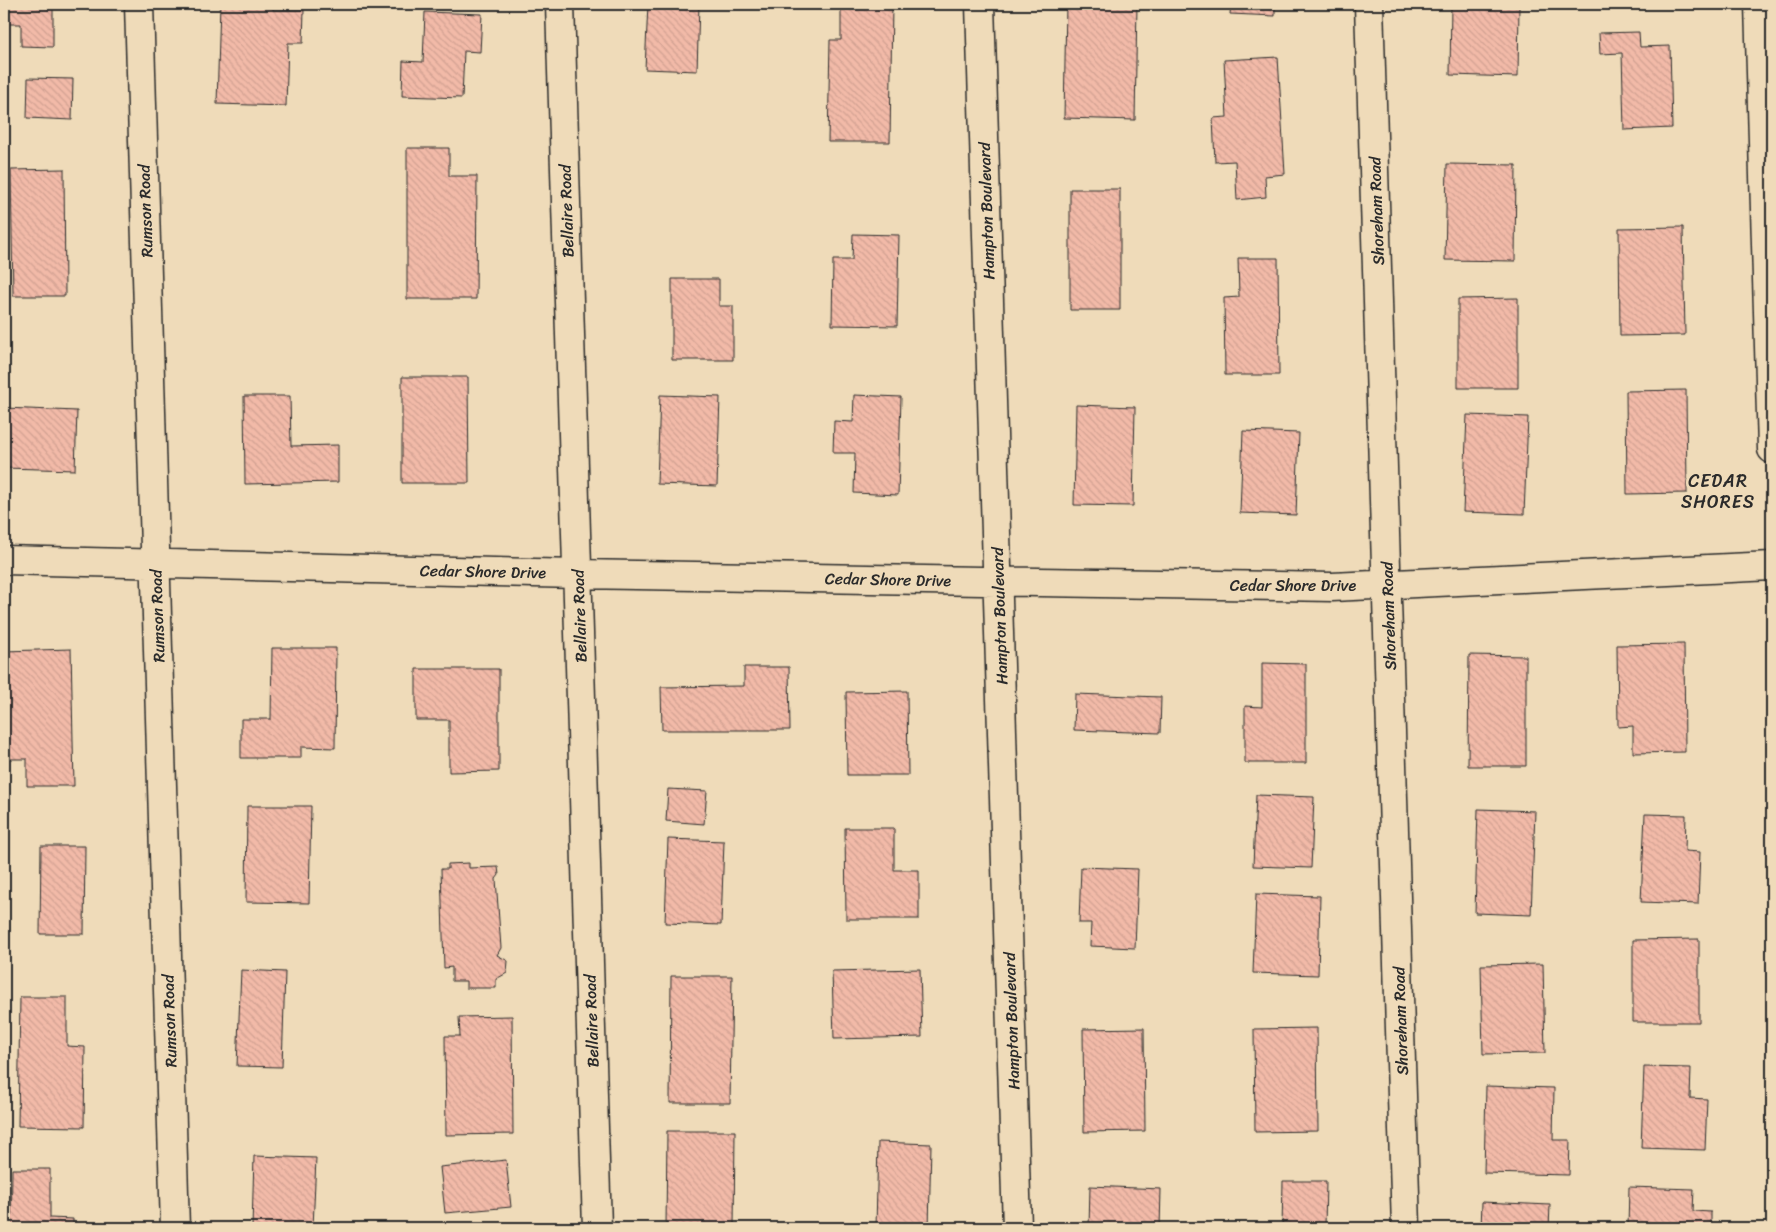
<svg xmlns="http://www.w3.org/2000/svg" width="1776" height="1232" font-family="Sriracha,sans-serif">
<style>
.building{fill:url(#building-back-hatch);stroke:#2b2b2b}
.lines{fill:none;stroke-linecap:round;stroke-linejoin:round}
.minor-casing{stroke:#2b2b2b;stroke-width:31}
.minor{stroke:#efdbb9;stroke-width:28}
.labels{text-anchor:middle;stroke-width:5;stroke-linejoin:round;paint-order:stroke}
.street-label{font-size:16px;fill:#2b2b2b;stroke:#efdbb9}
.neighbourhood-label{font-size:18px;letter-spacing:1px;fill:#2b2b2b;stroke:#efdbb9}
</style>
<defs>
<pattern id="building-back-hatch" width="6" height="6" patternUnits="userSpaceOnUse" patternTransform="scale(1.25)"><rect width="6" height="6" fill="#f2baa8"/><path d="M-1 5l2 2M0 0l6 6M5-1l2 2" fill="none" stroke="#d0a091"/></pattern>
</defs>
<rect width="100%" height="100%" fill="#efdbb9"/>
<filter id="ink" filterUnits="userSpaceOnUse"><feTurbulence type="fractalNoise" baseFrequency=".02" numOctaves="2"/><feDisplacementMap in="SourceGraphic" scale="10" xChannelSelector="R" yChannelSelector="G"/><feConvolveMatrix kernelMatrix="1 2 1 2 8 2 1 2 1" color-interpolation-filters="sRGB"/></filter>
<g filter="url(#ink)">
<path class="building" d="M 4,4 L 53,4 L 53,47 L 21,46 L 21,24 L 4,24 Z
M 220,4 L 273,4 L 273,10 L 304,10 L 303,43 L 288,43 L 286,106 L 217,104 Z
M 648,4 L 699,4 L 697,71 L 645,69 Z
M 841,4 L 892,4 L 890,142 L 828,142 L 830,40 L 841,40 Z
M 1066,4 L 1137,4 L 1135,120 L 1064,118 Z
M 1231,4 L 1275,4 L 1275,16 L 1230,14 Z
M 1451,4 L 1519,4 L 1518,77 L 1450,75 Z
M 425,12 L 482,14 L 480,52 L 464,51 L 462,98 L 402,96 L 403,61 L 423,62 Z
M 1639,32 L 1640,47 L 1670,46 L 1672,128 L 1624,130 L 1622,53 L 1600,54 L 1599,33 Z
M 1278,57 L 1285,174 L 1265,176 L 1266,197 L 1237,200 L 1235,161 L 1215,162 L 1213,118 L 1227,117 L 1224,60 Z
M 28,78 L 73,79 L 72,120 L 27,118 Z
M 407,148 L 449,148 L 449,176 L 477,176 L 476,299 L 407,299 Z
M 1447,164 L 1516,165 L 1515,261 L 1445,260 Z
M 64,169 L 65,296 L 13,296 L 11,170 Z
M 1070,189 L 1120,189 L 1120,310 L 1070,310 Z
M 1683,227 L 1685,335 L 1620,336 L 1619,228 Z
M 853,234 L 899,235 L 897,326 L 832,325 L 833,260 L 852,260 Z
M 1238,258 L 1278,258 L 1279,375 L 1225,375 L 1224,298 L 1239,297 Z
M 672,279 L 719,279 L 719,306 L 733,306 L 733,360 L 672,360 Z
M 1518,298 L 1518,388 L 1458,388 L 1458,299 Z
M 402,377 L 468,377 L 469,483 L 402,483 Z
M 1686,390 L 1687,493 L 1627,494 L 1626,391 Z
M 660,395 L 720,397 L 717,486 L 657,484 Z
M 854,395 L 901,397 L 898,495 L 854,493 L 855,453 L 833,453 L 834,421 L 853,422 Z
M 244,396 L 290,396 L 291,446 L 338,445 L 338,482 L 245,484 Z
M 1076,405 L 1135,407 L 1133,506 L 1074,505 Z
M 4,408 L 77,411 L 75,470 L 4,468 Z
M 1467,415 L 1528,417 L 1524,514 L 1463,512 Z
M 1243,431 L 1299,433 L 1296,515 L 1240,513 Z
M 1684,644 L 1685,752 L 1633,753 L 1633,726 L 1618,727 L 1617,645 Z
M 272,648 L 336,648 L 335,748 L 301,747 L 301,758 L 241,758 L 241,719 L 271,719 Z
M 71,649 L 74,786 L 27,786 L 27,759 L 4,759 L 4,651 Z
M 1469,655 L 1526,656 L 1526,766 L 1468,766 Z
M 1262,663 L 1306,664 L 1306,763 L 1245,763 L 1245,706 L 1262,707 Z
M 744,667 L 789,667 L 790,730 L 662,730 L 661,687 L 744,686 Z
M 416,669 L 499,669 L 499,771 L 449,772 L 449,720 L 416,720 Z
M 907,691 L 908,775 L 847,775 L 846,692 Z
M 1075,694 L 1161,697 L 1160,733 L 1074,730 Z
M 668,789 L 707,791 L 704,824 L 666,821 Z
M 1256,795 L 1314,797 L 1311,868 L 1253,866 Z
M 247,806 L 311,806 L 309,903 L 246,902 Z
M 1478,809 L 1535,811 L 1531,915 L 1475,913 Z
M 1645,814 L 1686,815 L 1685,851 L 1700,852 L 1698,904 L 1641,902 Z
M 845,828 L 894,828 L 894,870 L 919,870 L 919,919 L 846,919 Z
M 668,839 L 724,841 L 721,925 L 665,923 Z
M 41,846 L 85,846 L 84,934 L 40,934 Z
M 469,863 L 469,868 L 498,867 L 499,875 L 496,879 L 501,948 L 497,955 L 508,961 L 507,973 L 496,979 L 496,988 L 466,988 L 466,981 L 452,981 L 452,967 L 444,968 L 441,869 L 448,869 L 448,864 Z
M 1081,867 L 1138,869 L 1135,948 L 1090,946 L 1091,923 L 1079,923 Z
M 1256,894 L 1320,896 L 1318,975 L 1253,973 Z
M 1699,939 L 1699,1022 L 1633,1022 L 1633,940 Z
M 1543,964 L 1545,1053 L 1483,1054 L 1481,965 Z
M 920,969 L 922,1037 L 834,1039 L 832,971 Z
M 241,970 L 285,972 L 282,1067 L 237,1066 Z
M 671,976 L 732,976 L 730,1103 L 670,1103 Z
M 20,997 L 67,997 L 67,1046 L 85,1047 L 84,1127 L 18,1126 Z
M 512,1016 L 513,1134 L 446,1135 L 445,1036 L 460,1036 L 459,1017 Z
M 1144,1028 L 1145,1131 L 1084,1132 L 1083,1029 Z
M 1317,1028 L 1318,1131 L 1255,1132 L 1254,1029 Z
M 1644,1067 L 1691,1068 L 1690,1098 L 1707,1099 L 1705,1150 L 1641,1148 Z
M 1486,1086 L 1554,1088 L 1553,1140 L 1570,1140 L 1569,1175 L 1484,1173 Z
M 667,1131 L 735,1131 L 734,1228 L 666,1228 Z
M 878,1142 L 931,1144 L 929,1228 L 876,1228 Z
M 254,1156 L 316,1158 L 313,1228 L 252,1228 Z
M 506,1160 L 511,1207 L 445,1213 L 440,1167 Z
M 12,1169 L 50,1169 L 50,1218 L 73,1219 L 73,1228 L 11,1228 Z
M 1283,1181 L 1326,1181 L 1325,1228 L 1282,1228 Z
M 1090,1186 L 1161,1189 L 1160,1228 L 1089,1228 Z
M 1629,1187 L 1694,1189 L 1693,1211 L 1711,1212 L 1711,1228 L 1628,1228 Z
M 1482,1202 L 1550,1205 L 1549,1228 L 1481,1228 Z"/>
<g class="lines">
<g class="minor-casing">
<path id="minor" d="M 139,4 L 175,1228
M 560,4 L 597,1228
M 980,4 L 1017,1228
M 1369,4 L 1406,1228
M 1759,4 L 1772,449
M 4,560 L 577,574 L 1332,587 L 1772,566"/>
</g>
<use href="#minor" class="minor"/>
</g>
</g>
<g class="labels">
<g class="street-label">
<text transform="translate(145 211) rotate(-92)" y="6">Rumson Road</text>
<text transform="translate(566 211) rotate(-92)" y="6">Bellaire Road</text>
<text transform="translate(986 211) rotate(-92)" y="6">Hampton Boulevard</text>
<text transform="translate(1376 211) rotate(-92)" y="6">Shoreham Road</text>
<text transform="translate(483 571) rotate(1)" y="6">Cedar Shore Drive</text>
<text transform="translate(888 579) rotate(1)" y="6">Cedar Shore Drive</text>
<text x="1293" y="591">Cedar Shore Drive</text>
<text transform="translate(157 616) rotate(-92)" y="6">Rumson Road</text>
<text transform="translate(579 616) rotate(-92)" y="6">Bellaire Road</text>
<text transform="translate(999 616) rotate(-92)" y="6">Hampton Boulevard</text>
<text transform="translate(1388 616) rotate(-92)" y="6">Shoreham Road</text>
<text transform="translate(169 1021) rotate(-92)" y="6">Rumson Road</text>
<text transform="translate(591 1021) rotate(-92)" y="6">Bellaire Road</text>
<text transform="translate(1011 1021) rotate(-92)" y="6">Hampton Boulevard</text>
<text transform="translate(1400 1021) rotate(-92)" y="6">Shoreham Road</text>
</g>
<g class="neighbourhood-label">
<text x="1718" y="487">CEDAR<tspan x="1718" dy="21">SHORES</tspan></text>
</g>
</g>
<rect width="1776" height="1232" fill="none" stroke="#efdbb9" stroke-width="20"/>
<rect x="10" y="10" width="1756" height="1212" fill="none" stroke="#2b2b2b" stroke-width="2" filter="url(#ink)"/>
</svg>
